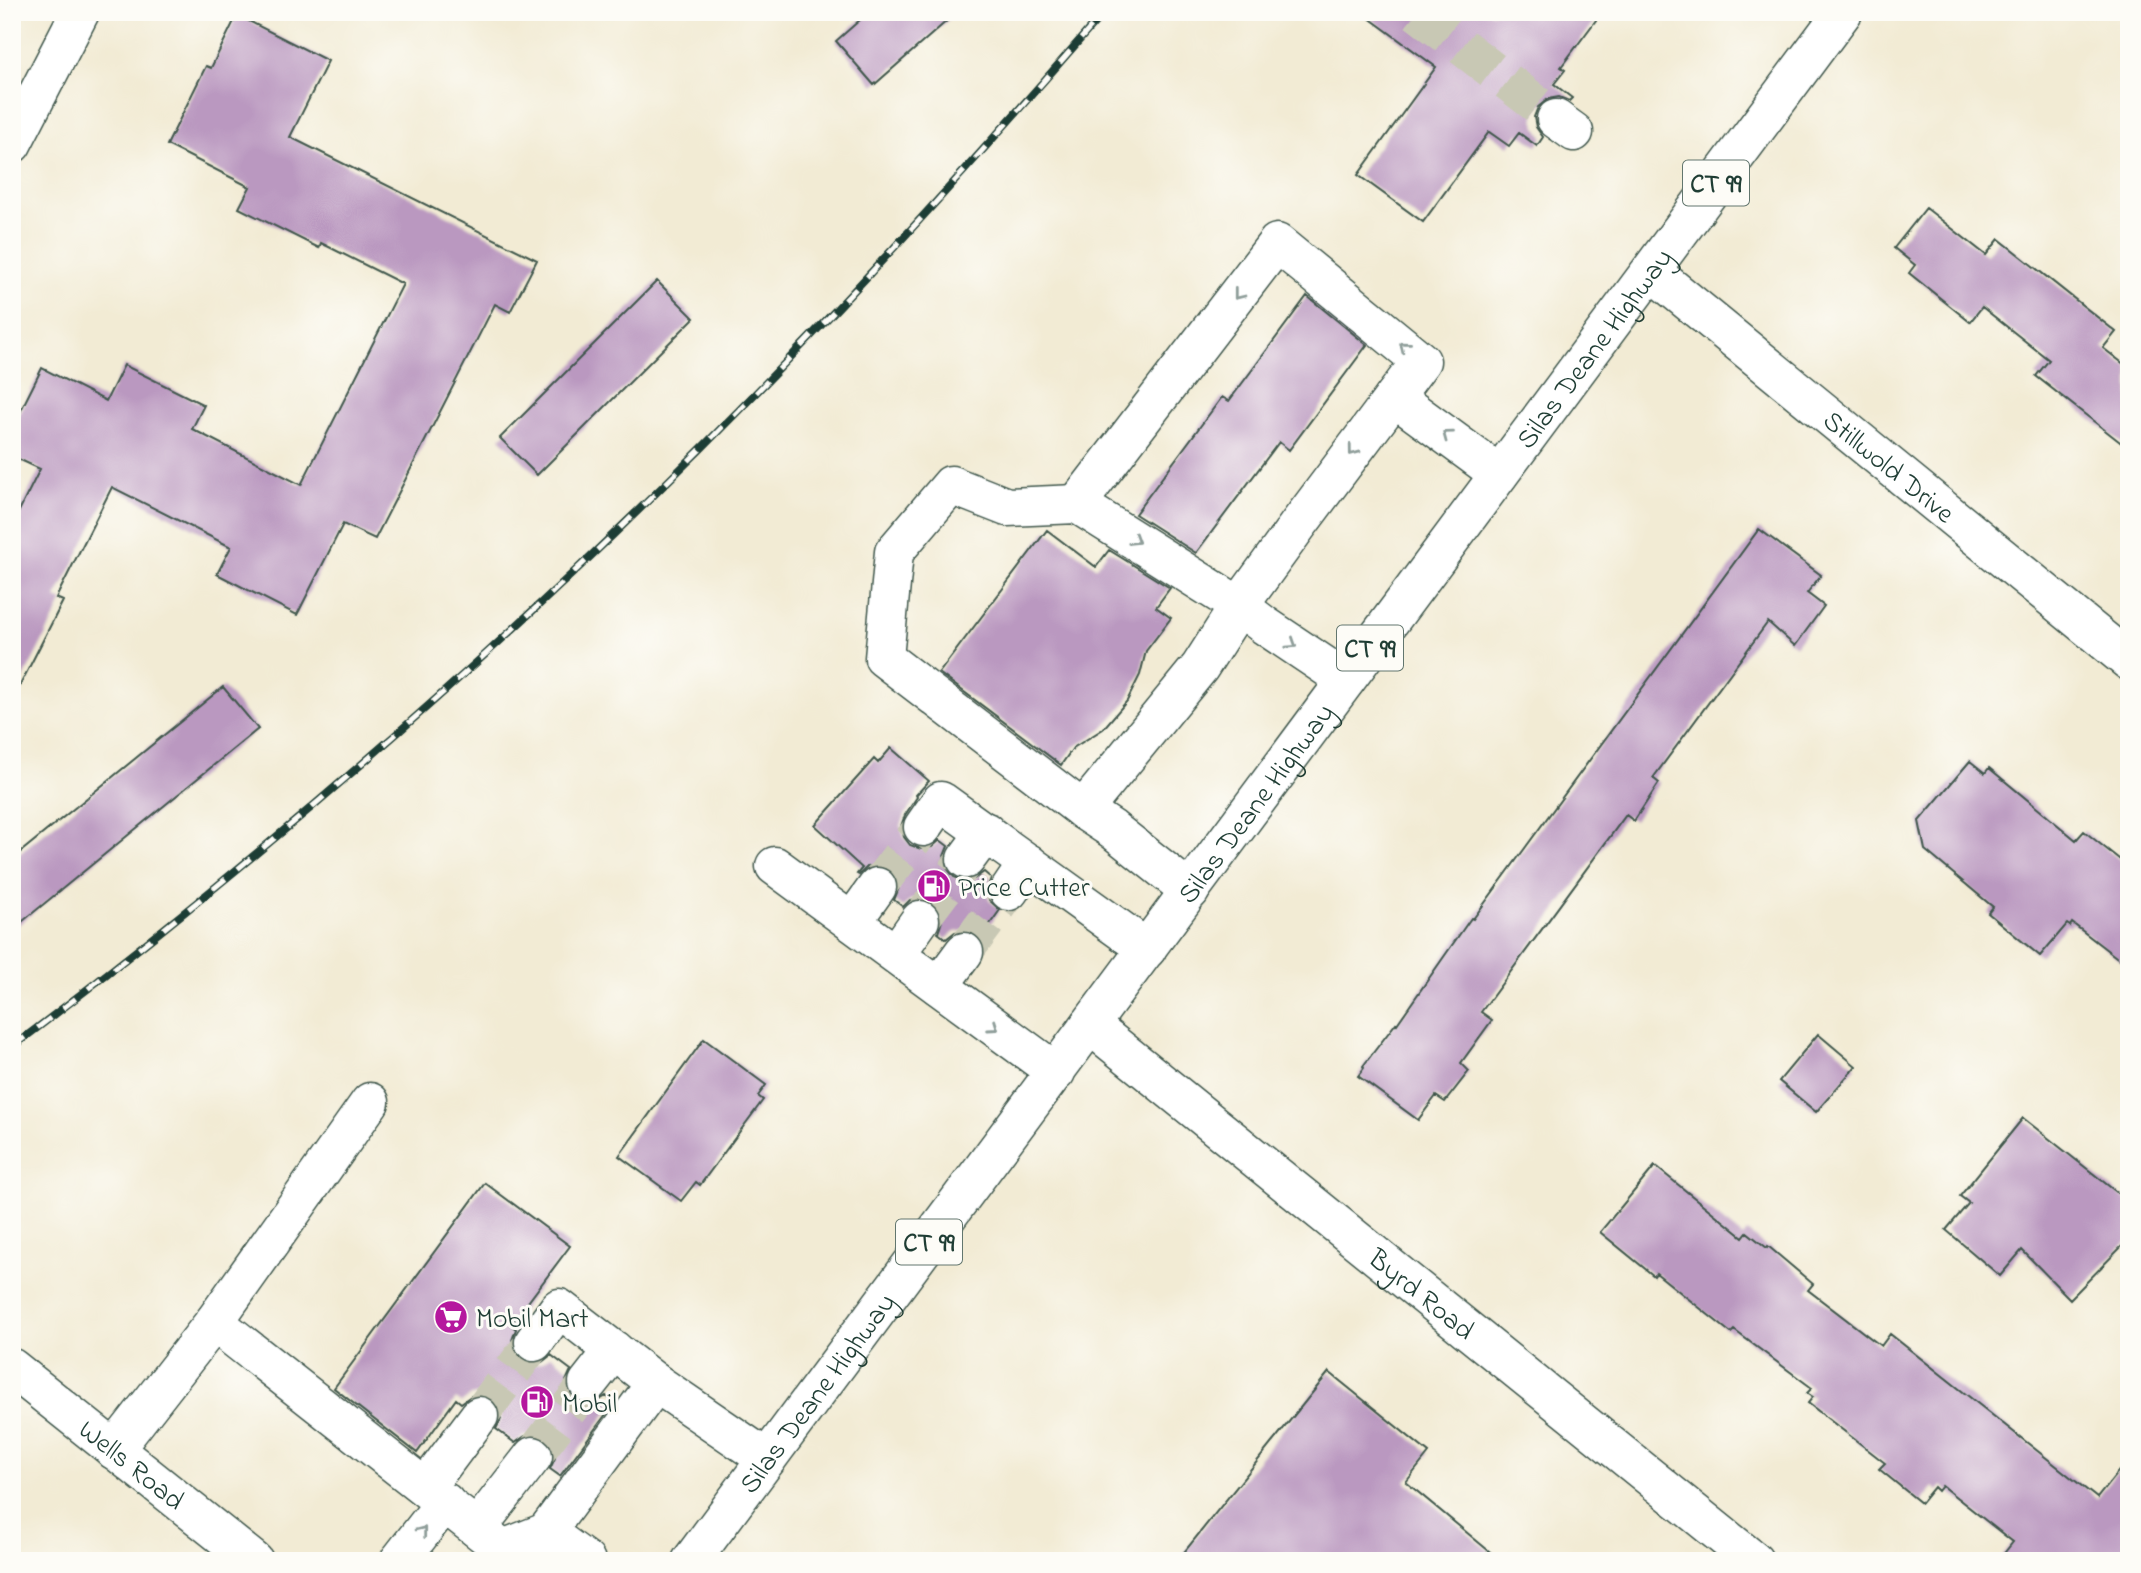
<svg xmlns="http://www.w3.org/2000/svg" width="2141" height="1573" font-family="'Indie Flower',sans-serif">
<style>
.building{fill:#ba98c0}
.lines{fill:none;stroke-linecap:round;stroke-linejoin:round}
.minor-tunnel{stroke:#c8c8b4;stroke-width:38;stroke-dasharray:38 19;stroke-linecap:butt}
.minor-casing{stroke:#3f574c;stroke-width:41}
.major-casing{stroke:#3f574c;stroke-width:41}
.minor{stroke:#fff;stroke-width:38}
.major{stroke:#fff;stroke-width:38}
.rail-casing{stroke:#1f3d34;stroke-width:8}
.rail{stroke:#fdfcf7;stroke-width:5;stroke-dasharray:16;stroke-linecap:butt}
.oneway{stroke:#8f9e9a}
.labels{text-anchor:middle;stroke-width:6;stroke-linejoin:round;paint-order:stroke}
.shield{fill:#fdfcf7;stroke:#62766e;stroke-width:2}
.shield-label{font-size:26px;font-weight:bold;fill:#1f3d34}
.street-label{font-size:28px;fill:#1f3d34;stroke:#fdfcf7}
.poi-label{font-size:28px;fill:#1f3d34;stroke:#fdfcf7;text-anchor:start}
</style>
<rect width="100%" height="100%" fill="#fdfcf7"/>
<filter id="ink" filterUnits="userSpaceOnUse"><feTurbulence type="fractalNoise" baseFrequency=".0143" numOctaves="2"/><feDisplacementMap in="SourceGraphic" scale="14" xChannelSelector="R" yChannelSelector="G"/><feConvolveMatrix kernelMatrix="1 2 1 2 8 2 1 2 1" color-interpolation-filters="sRGB"/></filter>
<filter id="wash" filterUnits="userSpaceOnUse"><feTurbulence type="fractalNoise" baseFrequency=".00686" numOctaves="4" result="noise"/><feDisplacementMap in="SourceGraphic" scale="28" xChannelSelector="R" yChannelSelector="G"/><feGaussianBlur stdDeviation="1.57" result="paint"/><feColorMatrix in="noise" values="0 0 0 0 0 0 0 0 0 0 0 0 0 0 0 0 0 1.4 0 .05"/><feComposite in="paint" operator="in"/></filter>
<g filter="url(#wash)">
<rect width="100%" height="100%" fill="#f2ebd4"/>
<g id="blocks">
<path class="building" d="M 869,12 L 957,12 L 874,85 L 836,41 Z
M 1361,12 L 1602,12 L 1561,67 L 1565,70 L 1554,84 L 1572,98 L 1569,101 L 1559,97 L 1548,99 L 1538,107 L 1534,117 L 1536,127 L 1543,137 L 1537,146 L 1519,133 L 1509,146 L 1489,132 L 1423,222 L 1358,175 L 1436,67 Z
M 237,15 L 328,61 L 290,137 L 537,260 L 510,312 L 495,304 L 375,539 L 343,524 L 297,615 L 217,574 L 231,547 L 112,487 L 56,598 L 63,601 L 12,701 L 12,525 L 40,469 L 12,456 L 12,428 L 42,368 L 106,401 L 124,365 L 204,405 L 192,429 L 301,485 L 403,284 L 321,243 L 319,248 L 239,208 L 250,187 L 167,145 L 206,66 L 211,68 Z
M 1926,208 L 1986,255 L 1999,239 L 2116,332 L 2103,348 L 2129,368 L 2129,449 L 2036,376 L 2049,360 L 1982,307 L 1970,322 L 1909,273 L 1915,265 L 1894,248 Z
M 657,281 L 694,318 L 537,475 L 500,438 Z
M 1307,296 L 1367,345 L 1289,450 L 1279,442 L 1196,553 L 1135,514 L 1222,397 L 1229,401 Z
M 1759,529 L 1821,575 L 1807,593 L 1824,606 L 1795,646 L 1768,622 L 1653,778 L 1659,783 L 1634,821 L 1626,815 L 1481,1012 L 1492,1020 L 1461,1063 L 1469,1071 L 1445,1102 L 1436,1096 L 1418,1120 L 1358,1076 L 1364,1068 L 1363,1066 L 1396,1023 L 1397,1024 L 1471,918 L 1473,919 Z
M 1047,530 L 1096,567 L 1109,550 L 1170,588 L 1156,607 L 1171,618 L 1146,651 L 1140,675 L 1127,701 L 1103,729 L 1073,748 L 1061,765 L 939,673 Z
M 223,687 L 258,729 L 12,930 L 12,859 Z
M 891,748 L 929,781 L 916,795 L 917,797 L 905,815 L 901,826 L 904,837 L 910,845 L 921,849 L 932,847 L 940,840 L 948,846 L 944,856 L 946,867 L 954,877 L 964,881 L 974,879 L 984,872 L 991,878 L 987,889 L 989,900 L 1000,910 L 980,938 L 966,930 L 955,932 L 946,939 L 938,933 L 942,921 L 940,911 L 933,903 L 921,898 L 910,900 L 903,907 L 894,900 L 899,888 L 897,879 L 890,870 L 878,865 L 867,867 L 859,875 L 857,874 L 862,868 L 815,825 L 874,759 L 878,763 Z
M 1970,761 L 1985,773 L 1989,768 L 2076,840 L 2084,831 L 2129,867 L 2129,967 L 2072,923 L 2070,926 L 2067,924 L 2040,956 L 1988,913 L 1993,907 L 1925,850 L 1919,821 Z
M 1818,1034 L 1856,1066 L 1816,1112 L 1779,1081 Z
M 704,1039 L 766,1085 L 758,1096 L 763,1100 L 700,1185 L 696,1182 L 681,1201 L 619,1156 Z
M 2023,1118 L 2129,1202 L 2129,1239 L 2070,1299 L 2022,1250 L 2000,1276 L 1946,1230 L 1969,1203 L 1960,1196 Z
M 1655,1166 L 1743,1237 L 1747,1232 L 1767,1248 L 1768,1246 L 1813,1284 L 1808,1290 L 1881,1346 L 1890,1334 L 2097,1498 L 2129,1458 L 2129,1561 L 1998,1561 L 2013,1542 L 1942,1486 L 1938,1491 L 1934,1487 L 1921,1503 L 1879,1469 L 1885,1463 L 1808,1403 L 1813,1397 L 1807,1393 L 1812,1388 L 1734,1330 L 1731,1333 L 1656,1273 L 1654,1276 L 1600,1232 Z
M 485,1183 L 570,1246 L 511,1325 L 516,1329 L 512,1340 L 514,1351 L 522,1360 L 531,1364 L 542,1362 L 551,1355 L 571,1370 L 566,1381 L 568,1390 L 575,1401 L 584,1404 L 595,1403 L 606,1396 L 615,1402 L 560,1476 L 550,1469 L 555,1458 L 553,1447 L 547,1439 L 537,1435 L 525,1436 L 515,1443 L 496,1429 L 501,1419 L 499,1408 L 493,1399 L 482,1394 L 471,1396 L 461,1403 L 456,1399 L 417,1453 L 334,1388 Z
M 1329,1372 L 1429,1453 L 1406,1482 L 1501,1561 L 1177,1561 Z"/>
</g>
</g>
<g filter="url(#ink)">
<use href="#blocks" fill-opacity="0" stroke="#3f574c" stroke-width="2"/>
<g class="lines">
<path class="minor-tunnel" d="M 1417,12 L 1556,119
M 877,887 L 923,827
M 920,920 L 966,859
M 964,952 L 1009,891
M 479,1416 L 534,1342
M 533,1456 L 588,1383"/>
<g class="minor-casing">
<g id="minor">
<path d="M 1556,119 L 1574,132"/>
<path d="M 12,144 L 80,12"/>
<path id="s1" d="M 1651,271 L 2129,661"/>
<path d="M 1394,397 L 1499,474"/>
<path d="M 1077,504 L 1277,243 L 1421,361 L 1298,525 L 1239,606 L 1200,667 L 1083,810"/>
<path d="M 923,827 L 941,801 L 1147,949"/>
<path d="M 966,859 L 986,832"/>
<path d="M 775,866 L 1056,1072"/>
<path d="M 1009,891 L 1028,863"/>
<path d="M 1190,891 L 1112,829 L 1083,810 L 884,658 L 894,552 L 951,485 L 1007,507 L 1077,504 L 1239,606 L 1264,625 L 1346,680"/>
<path d="M 852,922 L 877,887"/>
<path d="M 896,954 L 920,920"/>
<path d="M 939,986 L 964,952"/>
<path id="s2" d="M 1090,1025 L 1754,1561"/>
<path d="M 370,1102 L 214,1322 L 503,1549 L 546,1532 L 656,1383"/>
<path d="M 534,1342 L 559,1308 L 656,1383 L 767,1459"/>
<path id="s3" d="M 12,1368 L 254,1561"/>
<path d="M 588,1383 L 614,1350"/>
<path d="M 114,1450 L 214,1322"/>
<path d="M 426,1487 L 479,1416"/>
<path d="M 477,1528 L 533,1456"/>
<path d="M 546,1532 L 586,1561"/>
<path d="M 399,1561 L 445,1502"/>
</g>
</g>
<g class="major-casing">
<g id="major">
<path id="s4" d="M 691,1561 L 1843,12"/>
</g>
</g>
<use href="#minor" class="minor"/>
<use href="#major" class="major"/>
<g class="rail-casing">
<path id="rail" d="M 12,1047 C 286,840 545,612 783,365 C 894,251 1000,132 1104,12"/>
</g>
<use href="#rail" class="rail"/>
</g>
<defs><path id="oneway-chevron" d="M-2-3.5L2.5 0L-2 3.5" fill="none" stroke-width="1.6" stroke-linecap="round" stroke-linejoin="round" transform="scale(1.75)"/></defs>
<g class="oneway">
<use href="#oneway-chevron" transform="translate(1238 295) rotate(128)"/>
<use href="#oneway-chevron" transform="translate(1404 346) rotate(-141)"/>
<use href="#oneway-chevron" transform="translate(1447 435) rotate(-143)"/>
<use href="#oneway-chevron" transform="translate(1353 451) rotate(127)"/>
<use href="#oneway-chevron" transform="translate(1135 540) rotate(32)"/>
<use href="#oneway-chevron" transform="translate(1292 644) rotate(33)"/>
<use href="#oneway-chevron" transform="translate(994 1027) rotate(35)"/>
<use href="#oneway-chevron" transform="translate(422 1531) rotate(-52)"/>
</g>
</g>
<defs>
<g id="fuel-disc" transform="scale(1.75)"><circle r="9.5" fill="#b5179e" stroke="#fdfcf7"/><path d="M-5.5-6h7V0h2V4h1.3V-2.5L3-4.5l.8-.8L6-3V5H2.5V1h-1V6h-7ZM-4.2-4.7v3.2H.2V-4.7Z" fill="#fff"/></g>
<g id="supermarket-disc" transform="scale(1.75)"><circle r="9.5" fill="#b5179e" stroke="#fdfcf7"/><path d="M-6-5.5h2.5l.6 2H6L4.5 2H-2.5L-4.4-4H-6ZM-1.5 3.2a1.3 1.3 0 1 0 .1 0ZM3 3.2a1.3 1.3 0 1 0 .1 0Z" fill="#fff"/></g>
</defs>
<g fill-rule="evenodd">
<use href="#fuel-disc" x="934" y="886"/>
<use href="#supermarket-disc" x="451" y="1317"/>
<use href="#fuel-disc" x="537" y="1402"/>
</g>
<g class="labels">
<g class="shield">
<rect x="1683" y="160.5" width="66" height="45" rx="5"/>
<rect x="1337" y="625.5" width="66" height="45" rx="5"/>
<rect x="896" y="1219.5" width="66" height="45" rx="5"/>
</g>
<g class="shield-label">
<text x="1716" y="192">CT 99</text>
<text x="1370" y="657">CT 99</text>
<text x="929" y="1251">CT 99</text>
</g>
<g class="street-label">
<text dy="10" stroke="none"><textPath href="#s4" startOffset="1512">Silas Deane Highway</textPath></text>
<text dy="10" stroke="none"><textPath href="#s1" startOffset="308">Stillwold Drive</textPath></text>
<text dy="10" stroke="none"><textPath href="#s4" startOffset="945">Silas Deane Highway</textPath></text>
<text dy="10" stroke="none"><textPath href="#s2" startOffset="427">Byrd Road</textPath></text>
<text dy="10" stroke="none"><textPath href="#s4" startOffset="210">Silas Deane Highway</textPath></text>
<text dy="10" stroke="none"><textPath href="#s3" startOffset="154">Wells Road</textPath></text>
</g>
<g class="poi-label">
<text x="958" y="896">Price Cutter</text>
<text x="476" y="1327">Mobil Mart</text>
<text x="562" y="1412">Mobil</text>
</g>
</g>
<rect width="2141" height="1573" fill="none" stroke="#fdfcf7" stroke-width="42"/>
</svg>
